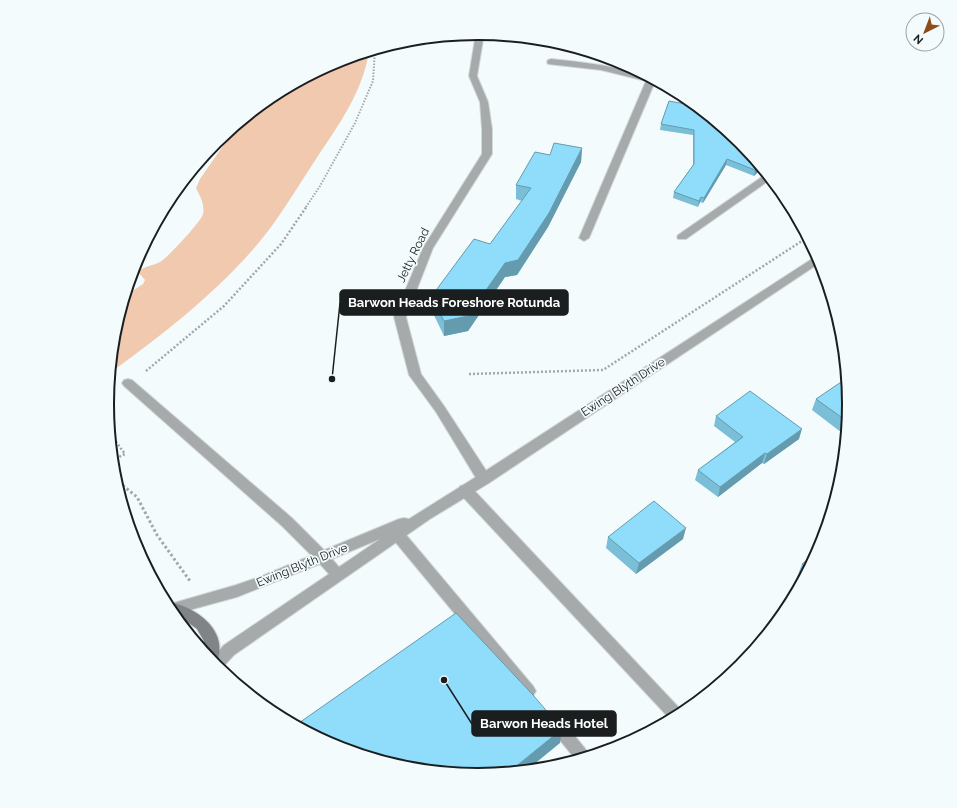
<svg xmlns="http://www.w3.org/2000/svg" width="957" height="808" font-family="Raleway,sans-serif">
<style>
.green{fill:#f1c9af}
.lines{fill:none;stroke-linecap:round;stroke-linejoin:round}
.service-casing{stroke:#d1d8d9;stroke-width:2}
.tertiary-casing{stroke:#d1d8d9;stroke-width:2}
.secondary-casing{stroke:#d1d8d9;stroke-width:2}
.path-far2{stroke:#a2a8a9;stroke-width:2;stroke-dasharray:1.5 1.5;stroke-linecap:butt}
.path-far1{stroke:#a2a8a9;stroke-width:2.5;stroke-dasharray:2 2;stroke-linecap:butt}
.path{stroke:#a2a8a9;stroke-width:3;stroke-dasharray:2.5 2.5;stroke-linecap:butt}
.service{fill:#a7aaab;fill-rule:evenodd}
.tertiary{fill:#a7aaab;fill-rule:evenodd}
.secondary{fill:#808486;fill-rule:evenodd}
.wall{fill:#7bbed7}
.shaded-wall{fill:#649baf}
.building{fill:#8fddfa;stroke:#649baf}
.labels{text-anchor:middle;stroke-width:3.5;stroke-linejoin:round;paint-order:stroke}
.street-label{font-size:12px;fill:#1b1e1f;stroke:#f4fbfd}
.rim{fill:none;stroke:#1b1e1f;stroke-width:2}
.leader{fill:none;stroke:#1b1e1f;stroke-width:1.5}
.callout-dot{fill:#1b1e1f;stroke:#f4fbfd;stroke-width:1.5}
.callout{fill:#1b1e1f;stroke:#1b1e1f;stroke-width:1.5}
.callout-label{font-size:13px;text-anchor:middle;font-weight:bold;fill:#fff}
</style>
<rect width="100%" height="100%" fill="#f4fbfd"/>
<path class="green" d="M 369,51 C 363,92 338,126 316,159 C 302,180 289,202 274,223 C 233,280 168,331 111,372 L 115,331 L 125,296 L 143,284 L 145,280 L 138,272 C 144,266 152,266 160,262 C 166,259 202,221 203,214 C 205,205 200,196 196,188 L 200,179 L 238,124 L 273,95 L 337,61 Z"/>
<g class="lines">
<g class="service-casing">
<path id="service" d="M 476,33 L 484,34 L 477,76 L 488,102 L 492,129 L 492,154 L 433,248 L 406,317 L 421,374 L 444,406 L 489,475 L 490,479 L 489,483 L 484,484 L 479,483 L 436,412 L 409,375 L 394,317 L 423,248 L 482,154 L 482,129 L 480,102 L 469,76 Z
M 551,59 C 590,63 630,67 665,85 L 654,84 L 589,238 L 584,241 L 579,238 L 646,81 L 601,70 L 548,64 L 547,62 L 548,60 Z
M 766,174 L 767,174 L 771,179 L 686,239 L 678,239 L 677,237 L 678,235 Z
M 128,379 L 132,380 L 292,518 L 327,553 L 329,557 L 327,561 L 322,563 L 317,561 L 282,526 L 124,386 L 122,383 L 124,380 Z
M 465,485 L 470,486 L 684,713 L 671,720 L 460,494 L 459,490 L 460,486 Z
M 397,529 L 402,530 L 533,686 L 536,691 L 533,696 L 528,698 L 523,696 L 392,538 L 390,534 L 392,530 Z
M 552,712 L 557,714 L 591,756 L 576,760 L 547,724 L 544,719 L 547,714 Z"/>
</g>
<g class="tertiary-casing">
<path id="tertiary" d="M 818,255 L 821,262 L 489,483 L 430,519 L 234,655 L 220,670 L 211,660 L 224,645 L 329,574 L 320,564 L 237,597 L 175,614 L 168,607 L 170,604 L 236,585 L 262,576 L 399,519 L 404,518 L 409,519 L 479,475 ZM 380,539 L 339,567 L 332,559 Z"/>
</g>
<g class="secondary-casing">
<path id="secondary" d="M 169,602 C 197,607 231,632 216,665 L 205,653 L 204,641 L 197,629 L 182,618 L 174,615 L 166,603 Z"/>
</g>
<path class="path-far2" d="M 306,207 L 320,186 L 355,123 L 373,81 L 375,50"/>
<path class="path-far1" d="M 146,371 L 224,306 L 281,244 L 307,206
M 469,374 L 603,370 L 808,237
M 111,435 L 125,454 L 113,460"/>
<path class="path" d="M 115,479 L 137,497 L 157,535 L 190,581"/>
<use href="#service" class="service"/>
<use href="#tertiary" class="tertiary"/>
<use href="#secondary" class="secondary"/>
</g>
<path class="wall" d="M 669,101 L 741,142 L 762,168 L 754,176 L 726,165 L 703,203 L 700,202 L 698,207 L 673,198 L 674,192 L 693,165 L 693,135 L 660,130 L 661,124 Z
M 582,148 L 581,162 L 548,227 L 517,275 L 505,277 L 468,331 L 444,336 L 432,311 L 431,297 L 490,244 L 522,201 L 516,199 L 516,185 L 550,155 Z
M 816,399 L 850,404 L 846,436 L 812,410 Z
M 716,416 L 799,439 L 764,464 L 762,463 L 718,497 L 695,480 L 698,470 L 735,442 L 714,426 Z
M 608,537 L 683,539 L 636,574 L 606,548 Z
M 819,550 L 802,581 L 797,577 L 802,564 Z"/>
<path class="shaded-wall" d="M 582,148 L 581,162 L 548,227 L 517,275 L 505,277 L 468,331 L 444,336 L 444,321 L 505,263 Z
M 727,159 L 726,165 L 703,203 L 704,198 Z
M 760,165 L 762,168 L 754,176 L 755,170 Z
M 701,197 L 700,202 L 698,207 L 699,201 Z
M 802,429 L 799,439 L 764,464 L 767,454 Z
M 765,453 L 762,463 L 718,497 L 720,487 Z
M 686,528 L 683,539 L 636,574 L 639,563 Z
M 562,729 L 560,743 L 527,770 L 509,772 Z"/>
<path class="building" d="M 669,101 L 697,106 L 741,142 L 760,165 L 755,170 L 727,159 L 704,198 L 701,197 L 699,201 L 674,192 L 694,164 L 694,130 L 661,124 Z
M 554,143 L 582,148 L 549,213 L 518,260 L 505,263 L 468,316 L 444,321 L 431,297 L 474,239 L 490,244 L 531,188 L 516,185 L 535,152 L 550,155 Z
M 847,378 L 850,404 L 848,422 L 816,399 Z
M 750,391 L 802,429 L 767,454 L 765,453 L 720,487 L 698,470 L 743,437 L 716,416 Z
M 654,501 L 686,528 L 639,563 L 608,537 Z
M 819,550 L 809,570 L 802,564 Z
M 456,613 L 533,695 L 562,729 L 509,772 L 478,775 L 406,768 L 336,747 L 296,725 Z"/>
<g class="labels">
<g class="street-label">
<text transform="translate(413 255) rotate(-64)" y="4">Jetty Road</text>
<text transform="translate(623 387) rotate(-33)" y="4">Ewing Blyth Drive</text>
<text transform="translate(302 565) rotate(-22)" y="4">Ewing Blyth Drive</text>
</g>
</g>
<path d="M0 0H957V808H0ZM114 404a364 364 0 1 1 728 0a364 364 0 1 1-728 0Z" fill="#f4fbfd" fill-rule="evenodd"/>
<path class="rim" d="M114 404a364 364 0 1 1 728 0a364 364 0 1 1-728 0Z"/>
<path class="leader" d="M332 379L340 303M444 680L472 724"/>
<g class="callout-dot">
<circle cx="332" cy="379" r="4"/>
<circle cx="444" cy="680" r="4"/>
</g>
<g class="callout">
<rect x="340" y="290" width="228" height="25" rx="4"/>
<rect x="472" y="711" width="144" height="25" rx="4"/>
</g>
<g class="callout-label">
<text x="454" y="307">Barwon Heads Foreshore Rotunda</text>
<text x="544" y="728">Barwon Heads Hotel</text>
</g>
<g transform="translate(925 32) rotate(222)"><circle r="19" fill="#f4fbfd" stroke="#9da3a4"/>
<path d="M0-3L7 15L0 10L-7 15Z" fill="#8d4d18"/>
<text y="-6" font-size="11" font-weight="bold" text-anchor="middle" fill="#1b1e1f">N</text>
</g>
</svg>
